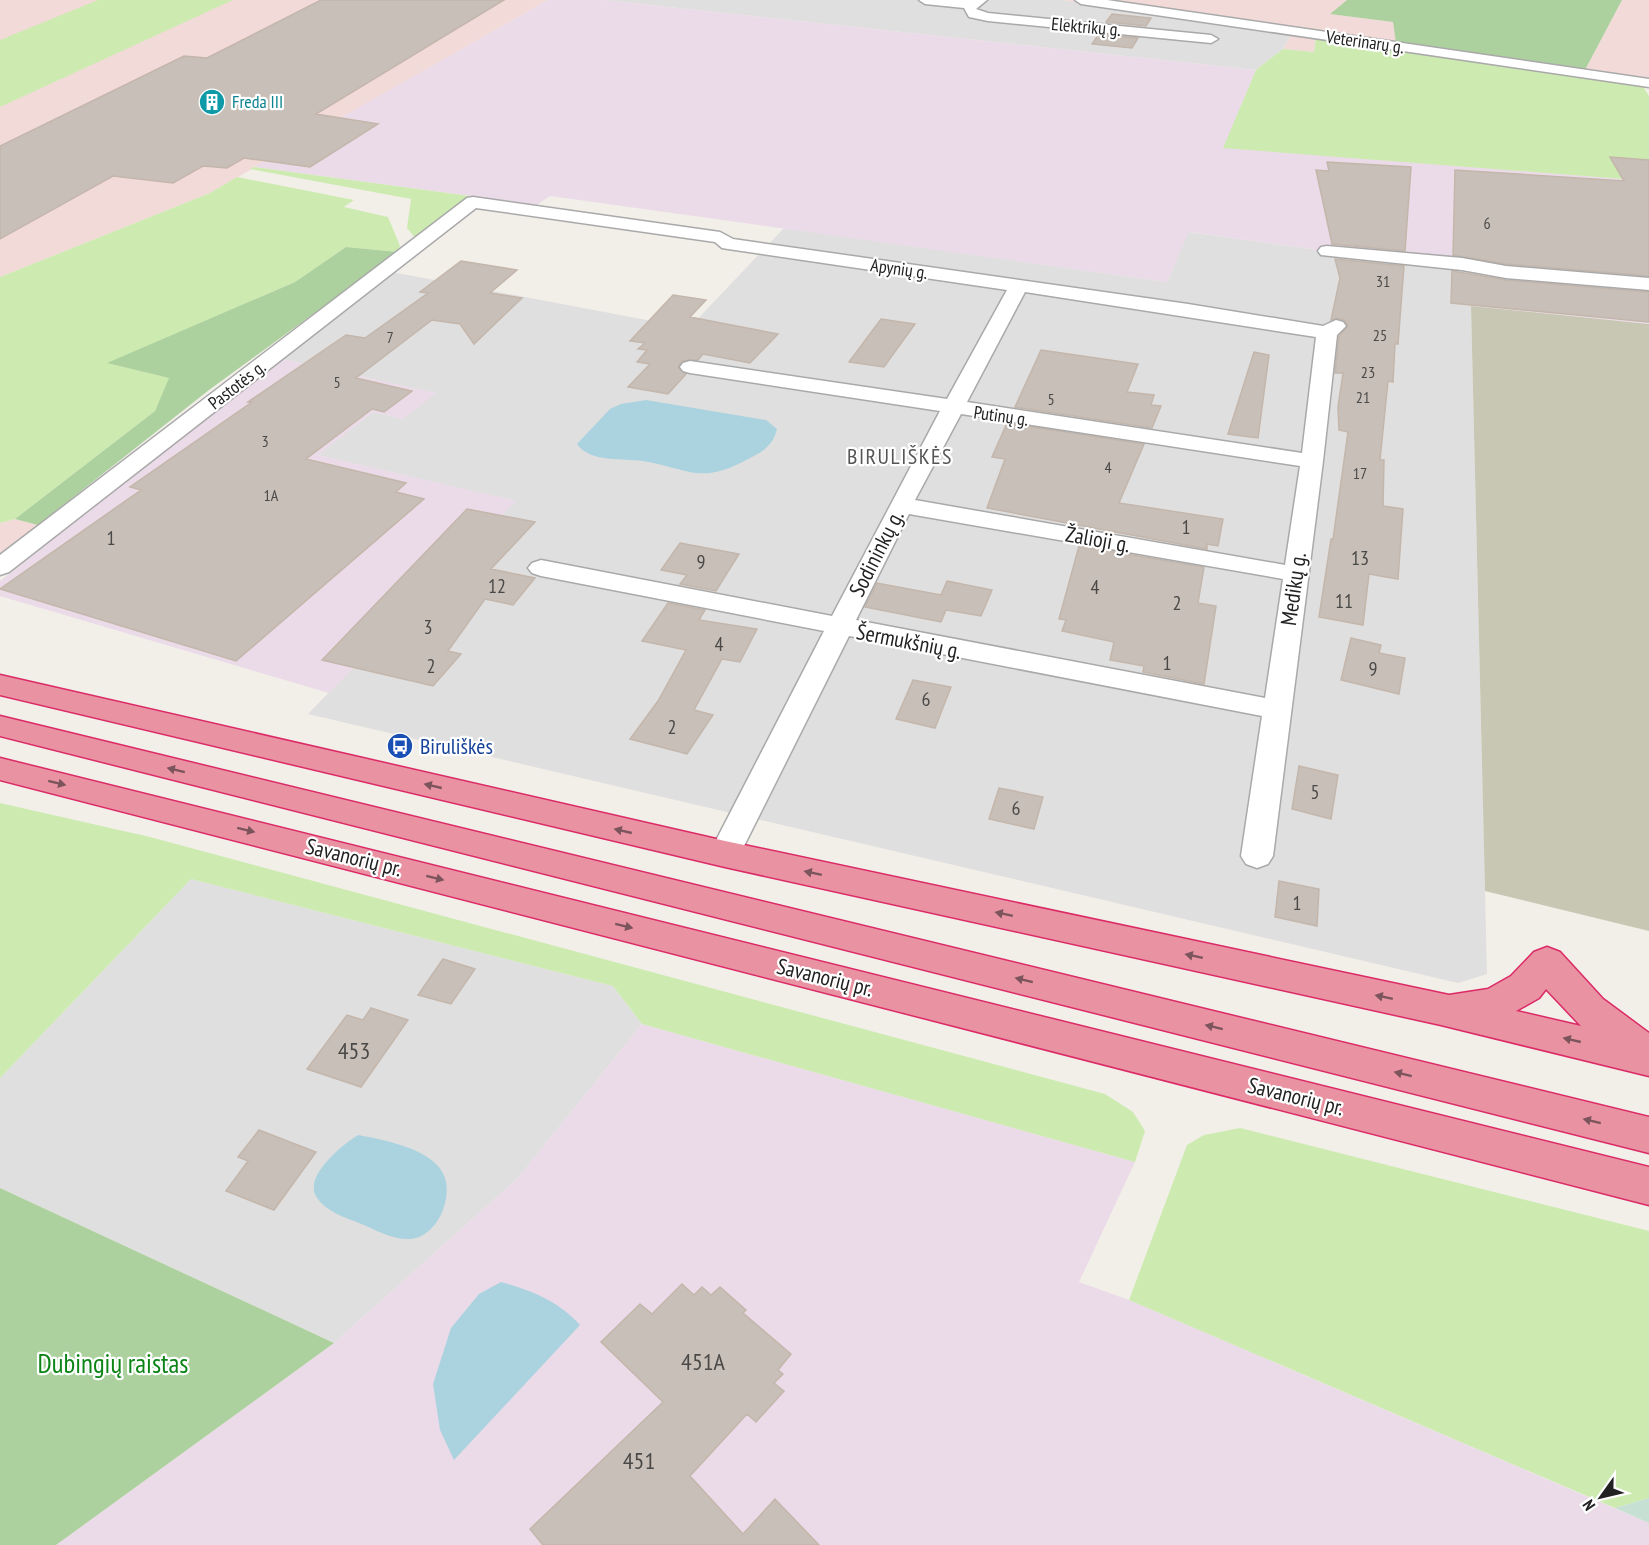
<svg xmlns="http://www.w3.org/2000/svg" width="1649" height="1545" font-family="'PT Sans Narrow',sans-serif">
<style>
.residential{fill:#e0dfdf}
.commercial{fill:#f2dad9}
.industrial{fill:#ebdbe8}
.construction{fill:#c7c7b4}
.grass{fill:#cdebb0}
.forest{fill:#add19e}
.wetland{fill:#c6e0d4}
.water{fill:#aad3df}
.building{fill:#c7bfb8;stroke:#c4b6ab;stroke-width:1.5}
.lines{fill:none;stroke-linecap:round;stroke-linejoin:round}
.street-casing{stroke:#a9a9a9;stroke-width:3}
.highway-casing{stroke:#dc2a67;stroke-width:3}
.street{fill:#fff;fill-rule:evenodd}
.highway{fill:#e892a2;fill-rule:evenodd}
.oneway{fill:#7b545c}
.labels{text-anchor:middle;stroke-width:4.5;stroke-linejoin:round;paint-order:stroke}
.far-number-label{font-size:16px;fill:#4b4948}
.far-street-label{font-size:18px;fill:#222;stroke:#fff}
.far-culture-label{font-size:18px;fill:#0d838f;stroke:#fff;text-anchor:start}
.number-label{font-size:20px;fill:#4b4948}
.far-quarter-label{font-size:22px;letter-spacing:1.5px;fill:#555;stroke:#fff}
.street-label{font-size:22px;fill:#222;stroke:#fff}
.transit-label{font-size:22px;fill:#164399;stroke:#fff;text-anchor:start}
.near-number-label{font-size:24px;fill:#4b4948}
.near-park-label{font-size:27px;fill:#0c8416;stroke:#fff}
</style>
<rect width="100%" height="100%" fill="#f2efe9"/>
<path class="residential" d="M 603,0 L 1062,0 L 1292,34 L 1283,49 L 1256,70 Z
M 784,228 L 1167,282 L 1188,232 L 1312,249 L 1330,257 L 1473,269 L 1471,306 L 1487,974 L 1458,983 L 308,714 L 515,501 L 317,455 L 373,412 L 403,419 L 435,393 L 282,359 L 392,272 L 689,328 Z
M 191,879 L 613,986 L 642,1024 L 517,1179 L 334,1343 L 0,1188 L 0,1078 Z"/>
<path class="commercial" d="M 0,0 L 548,0 L 210,193 L 0,277 Z
M 1062,0 L 1347,0 L 1331,14 L 1393,22 L 1585,70 L 1622,0 L 1649,0 L 1649,80 L 1316,38 L 1314,52 L 1283,49 L 1292,34 Z
M 15,519 L 38,525 L 0,556 L 0,523 Z"/>
<path class="industrial" d="M 548,0 L 603,0 L 1256,70 L 1224,147 L 1649,181 L 1649,324 L 1471,306 L 1472,269 L 1329,257 L 1312,249 L 1189,232 L 1167,282 L 550,196 L 537,205 L 254,167 Z
M 282,359 L 436,393 L 403,419 L 373,412 L 318,455 L 516,501 L 329,693 L 0,596 L 0,581 Z
M 642,1024 L 1135,1162 L 1079,1282 L 1129,1300 L 1649,1523 L 1649,1545 L 56,1545 L 334,1343 L 517,1179 Z"/>
<path class="construction" d="M 1471,306 L 1649,324 L 1649,931 L 1485,891 Z"/>
<path class="grass" d="M 98,0 L 233,0 L 0,107 L 0,40 Z
M 1316,37 L 1642,85 L 1649,96 L 1649,181 L 1223,148 L 1256,70 L 1283,49 L 1314,52 Z
M 254,167 L 470,196 L 415,238 L 407,228 L 411,199 L 250,169 Z
M 237,177 L 354,200 L 344,207 L 388,217 L 400,246 L 398,252 L 346,247 L 295,282 L 108,363 L 170,378 L 155,411 L 15,519 L 0,523 L 0,277 L 210,193 Z
M 0,803 L 150,837 L 1105,1094 L 1133,1112 L 1145,1131 L 1135,1162 L 642,1024 L 613,986 L 191,879 L 0,1078 Z
M 1240,1128 L 1649,1231 L 1649,1498 L 1615,1508 L 1129,1300 L 1187,1145 L 1204,1135 Z"/>
<path class="forest" d="M 1347,0 L 1622,0 L 1585,70 L 1396,43 L 1393,22 L 1330,14 Z
M 346,247 L 398,252 L 209,390 L 38,525 L 15,519 L 155,411 L 169,378 L 107,363 L 295,282 Z
M 0,1188 L 334,1343 L 56,1545 L 0,1545 Z"/>
<path class="wetland" d="M 1649,1498 L 1649,1523 L 1615,1508 Z"/>
<path class="water" d="M 646,400 L 766,420 L 777,429 C 773,445 764,451 750,458 C 701,485 693,470 643,461 C 623,458 590,463 577,444 L 610,409 L 621,404 Z
M 358,1135 C 384,1140 436,1149 445,1178 C 452,1200 437,1236 411,1239 C 392,1240 376,1230 359,1223 C 344,1217 327,1212 317,1198 C 302,1177 343,1144 358,1135 Z
M 501,1282 C 532,1291 557,1300 580,1325 L 454,1460 L 440,1430 L 433,1384 L 451,1328 L 479,1294 Z"/>
<path class="building" d="M 321,0 L 504,0 L 316,114 L 378,124 L 310,167 L 244,158 L 227,168 L 203,166 L 173,183 L 113,176 L 0,239 L 0,146 L 184,56 L 207,58 Z
M 1112,14 L 1151,18 L 1146,26 L 1106,22 Z
M 1099,34 L 1138,38 L 1132,48 L 1092,44 Z
M 1610,157 L 1649,160 L 1649,276 L 1506,264 L 1453,255 L 1455,170 L 1624,181 Z
M 1327,162 L 1411,167 L 1405,251 L 1332,244 L 1316,170 L 1329,171 Z
M 1335,259 L 1404,266 L 1398,344 L 1395,344 L 1393,382 L 1388,381 L 1380,460 L 1384,460 L 1383,506 L 1403,509 L 1398,579 L 1369,574 L 1363,625 L 1319,617 L 1331,539 L 1333,539 L 1348,432 L 1339,430 L 1338,407 L 1343,373 L 1335,373 L 1339,336 L 1348,326 L 1344,320 L 1337,318 L 1331,320 L 1340,278 Z
M 461,261 L 517,270 L 490,293 L 522,298 L 474,344 L 460,324 L 432,320 L 356,378 L 412,391 L 384,412 L 372,409 L 306,459 L 406,483 L 396,492 L 424,499 L 236,661 L 0,589 L 141,490 L 130,487 L 252,402 L 248,402 L 346,335 L 365,338 L 428,293 L 420,292 Z
M 1452,271 L 1506,280 L 1649,292 L 1649,322 L 1451,303 Z
M 673,295 L 706,300 L 690,317 L 778,334 L 750,363 L 703,354 L 698,360 L 682,361 L 678,367 L 686,374 L 668,394 L 628,387 L 650,364 L 637,362 L 647,350 L 638,349 L 645,343 L 630,341 Z
M 881,319 L 915,324 L 884,367 L 849,362 Z
M 1041,350 L 1138,364 L 1127,392 L 1154,395 L 1151,405 L 1161,406 L 1152,428 L 1015,407 Z
M 1254,352 L 1269,355 L 1258,438 L 1228,434 Z
M 1007,423 L 1144,444 L 1119,503 L 1223,519 L 1218,546 L 1207,544 L 1207,549 L 987,508 L 1005,459 L 992,457 Z
M 467,509 L 535,522 L 491,569 L 535,578 L 513,605 L 485,599 L 448,651 L 461,654 L 433,686 L 322,660 Z
M 680,543 L 739,554 L 716,591 L 680,584 L 687,575 L 661,570 Z
M 1079,546 L 1204,567 L 1198,603 L 1216,606 L 1204,684 L 1143,672 L 1144,666 L 1110,660 L 1114,642 L 1062,631 L 1066,620 L 1059,619 Z
M 947,581 L 992,590 L 981,616 L 946,610 L 941,622 L 865,607 L 877,583 L 941,595 Z
M 668,603 L 705,610 L 699,620 L 757,629 L 740,662 L 722,659 L 694,710 L 713,715 L 687,754 L 630,739 L 658,701 L 686,650 L 642,641 Z
M 1351,638 L 1381,645 L 1379,653 L 1405,658 L 1399,694 L 1341,680 Z
M 913,680 L 951,687 L 935,728 L 896,719 Z
M 1299,766 L 1338,775 L 1331,819 L 1292,809 Z
M 999,788 L 1043,797 L 1034,829 L 989,819 Z
M 1279,881 L 1319,889 L 1317,926 L 1275,917 Z
M 443,959 L 475,969 L 451,1004 L 418,995 Z
M 371,1008 L 408,1020 L 361,1087 L 307,1069 L 347,1015 L 363,1020 Z
M 259,1130 L 316,1152 L 274,1210 L 226,1191 L 248,1161 L 238,1157 Z
M 682,1284 L 694,1295 L 702,1287 L 711,1295 L 720,1287 L 746,1310 L 743,1313 L 791,1354 L 778,1370 L 783,1374 L 774,1383 L 784,1391 L 756,1422 L 747,1414 L 690,1476 L 743,1534 L 775,1499 L 819,1545 L 543,1545 L 530,1529 L 663,1402 L 601,1342 L 640,1304 L 652,1314 Z"/>
<g class="lines">
<g class="street-casing">
<path id="street" d="M 919,0 L 987,0 L 976,9 L 988,13 L 1211,35 L 1218,39 L 1211,43 L 988,21 L 969,17 L 964,8 L 925,4 Z
M 1075,0 L 1107,0 L 1649,79 L 1649,87 L 1081,4 Z
M 473,197 L 720,232 L 733,239 L 1188,304 L 1323,326 L 1336,320 L 1343,322 L 1346,326 L 1337,335 L 1323,461 L 1273,856 L 1268,864 L 1257,868 L 1246,864 L 1241,856 L 1262,716 L 849,636 L 736,862 L 725,866 L 714,862 L 709,854 L 824,631 L 541,576 L 532,573 L 528,568 L 532,563 L 541,560 L 832,616 L 940,411 L 690,373 L 683,371 L 680,367 L 683,363 L 690,361 L 947,399 L 1007,290 L 728,249 L 722,248 L 715,242 L 476,208 L 9,572 L 0,575 L 0,555 L 467,198 ZM 1025,292 L 1316,337 L 1302,453 L 967,402 ZM 961,414 L 1300,466 L 1285,565 L 915,500 ZM 909,514 L 1283,579 L 1265,698 L 856,620 Z
M 1327,246 L 1462,258 L 1506,266 L 1649,278 L 1649,290 L 1506,278 L 1462,270 L 1321,255 L 1318,251 L 1321,247 Z"/>
</g>
<g class="highway-casing">
<path id="highway" d="M 0,675 L 725,841 L 1449,995 L 1488,989 L 1511,976 L 1534,952 L 1547,947 L 1560,952 L 1603,999 L 1649,1033 L 1649,1076 L 1441,1025 L 725,867 L 0,695 ZM 1546,989 L 1581,1026 L 1516,1011 L 1539,998 Z
M 0,716 L 1649,1117 L 1649,1153 L 0,736 Z
M 0,758 L 1649,1167 L 1649,1205 L 0,780 Z"/>
</g>
<use href="#street" class="street"/>
<use href="#highway" class="highway"/>
</g>
<defs><path id="oneway-solid" d="M-6-.8H1V-3.2L6.5 0L1 3.2V.8H-6Z" transform="scale(1.5)"/></defs>
<g class="oneway">
<use href="#oneway-solid" transform="translate(176 770) rotate(-166)"/>
<use href="#oneway-solid" transform="translate(57 783) rotate(14)"/>
<use href="#oneway-solid" transform="translate(433 786) rotate(-167)"/>
<use href="#oneway-solid" transform="translate(246 830) rotate(14)"/>
<use href="#oneway-solid" transform="translate(623 831) rotate(-167)"/>
<use href="#oneway-solid" transform="translate(813 873) rotate(-168)"/>
<use href="#oneway-solid" transform="translate(435 878) rotate(14)"/>
<use href="#oneway-solid" transform="translate(1004 914) rotate(-168)"/>
<use href="#oneway-solid" transform="translate(624 926) rotate(14)"/>
<use href="#oneway-solid" transform="translate(1194 956) rotate(-168)"/>
<use href="#oneway-solid" transform="translate(1024 980) rotate(-166)"/>
<use href="#oneway-solid" transform="translate(1384 997) rotate(-168)"/>
<use href="#oneway-solid" transform="translate(1214 1027) rotate(-166)"/>
<use href="#oneway-solid" transform="translate(1572 1040) rotate(-167)"/>
<use href="#oneway-solid" transform="translate(1403 1074) rotate(-166)"/>
<use href="#oneway-solid" transform="translate(1592 1121) rotate(-166)"/>
</g>
<defs>
<g id="building-disc" transform="scale(1.35)"><circle r="9.5" fill="#0f9aa8" stroke="#fff"/><path d="M-4-6H4V6H1V3H-1V6H-4ZM-2.5-4.3h1.7v1.8h-1.7ZM.8-4.3h1.7v1.8H.8ZM-2.5-1h1.7V.8h-1.7ZM.8-1h1.7V.8H.8Z" fill="#fff"/></g>
<g id="bus-disc" transform="scale(1.35)"><circle r="9.5" fill="#1a4fb4" stroke="#fff"/><path d="M-5-6H5V4H4V6H2V4H-2V6H-4V4H-5ZM-3.5-4V0h7V-4ZM-3.5 1.2v1.5H-2V1.2ZM2 1.2v1.5H3.5V1.2Z" fill="#fff"/></g>
</defs>
<g fill-rule="evenodd">
<use href="#building-disc" x="212" y="102"/>
<use href="#bus-disc" x="400" y="746"/>
</g>
<g class="labels">
<g class="far-number-label">
<text x="1487" y="229">6</text>
<text x="1383" y="287">31</text>
<text x="1380" y="341">25</text>
<text x="390" y="343">7</text>
<text x="1368" y="378">23</text>
<text x="337" y="388">5</text>
<text x="1363" y="403">21</text>
<text x="1051" y="405">5</text>
<text x="265" y="447">3</text>
<text x="1108" y="473">4</text>
<text x="1360" y="479">17</text>
<text x="271" y="501">1A</text>
</g>
<g class="far-street-label">
<text transform="translate(1086 27) rotate(5)" y="6">Elektrikų g.</text>
<text transform="translate(1365 42) rotate(8)" y="6">Veterinarų g.</text>
<text transform="translate(899 269) rotate(8)" y="6">Apynių g.</text>
<text transform="translate(237 385) rotate(-38)" y="6">Pastotės g.</text>
<text transform="translate(1001 416) rotate(8)" y="6">Putinų g.</text>
</g>
<g class="far-culture-label">
<text x="232" y="108">Freda III</text>
</g>
<g class="number-label">
<text x="1186" y="534">1</text>
<text x="111" y="545">1</text>
<text x="1360" y="565">13</text>
<text x="701" y="569">9</text>
<text x="497" y="593">12</text>
<text x="1095" y="594">4</text>
<text x="1344" y="608">11</text>
<text x="1177" y="610">2</text>
<text x="428" y="634">3</text>
<text x="719" y="651">4</text>
<text x="1167" y="670">1</text>
<text x="431" y="673">2</text>
<text x="1373" y="676">9</text>
<text x="926" y="706">6</text>
<text x="672" y="734">2</text>
<text x="1315" y="799">5</text>
<text x="1016" y="815">6</text>
<text x="1297" y="910">1</text>
</g>
<g class="far-quarter-label">
<text x="900" y="464">BIRULIŠKĖS</text>
</g>
<g class="street-label">
<text transform="translate(1098 539) rotate(10)" y="8">Žalioji g.</text>
<text transform="translate(876 553) rotate(-63)" y="8">Sodininkų g.</text>
<text transform="translate(1293 589) rotate(-82)" y="8">Medikų g.</text>
<text transform="translate(909 641) rotate(11)" y="8">Šermukšnių g.</text>
<text transform="translate(354 857) rotate(14)" y="8">Savanorių pr.</text>
<text transform="translate(825 977) rotate(14)" y="8">Savanorių pr.</text>
<text transform="translate(1296 1096) rotate(14)" y="8">Savanorių pr.</text>
</g>
<g class="transit-label">
<text x="420" y="754">Biruliškės</text>
</g>
<g class="near-number-label">
<text x="354" y="1059">453</text>
<text x="703" y="1370">451A</text>
<text x="639" y="1469">451</text>
</g>
<g class="near-park-label">
<text x="113" y="1373">Dubingių raistas</text>
</g>
</g>
<g transform="translate(1601 1497) rotate(236)" stroke="#ffffff" stroke-width="4.5" paint-order="stroke">
<path d="M0-4.5L10 22L0 15L-10 22Z" fill="#222222"/>
<text y="-9" font-size="16" font-weight="bold" text-anchor="middle" fill="#222222">N</text>
</g>
</svg>
